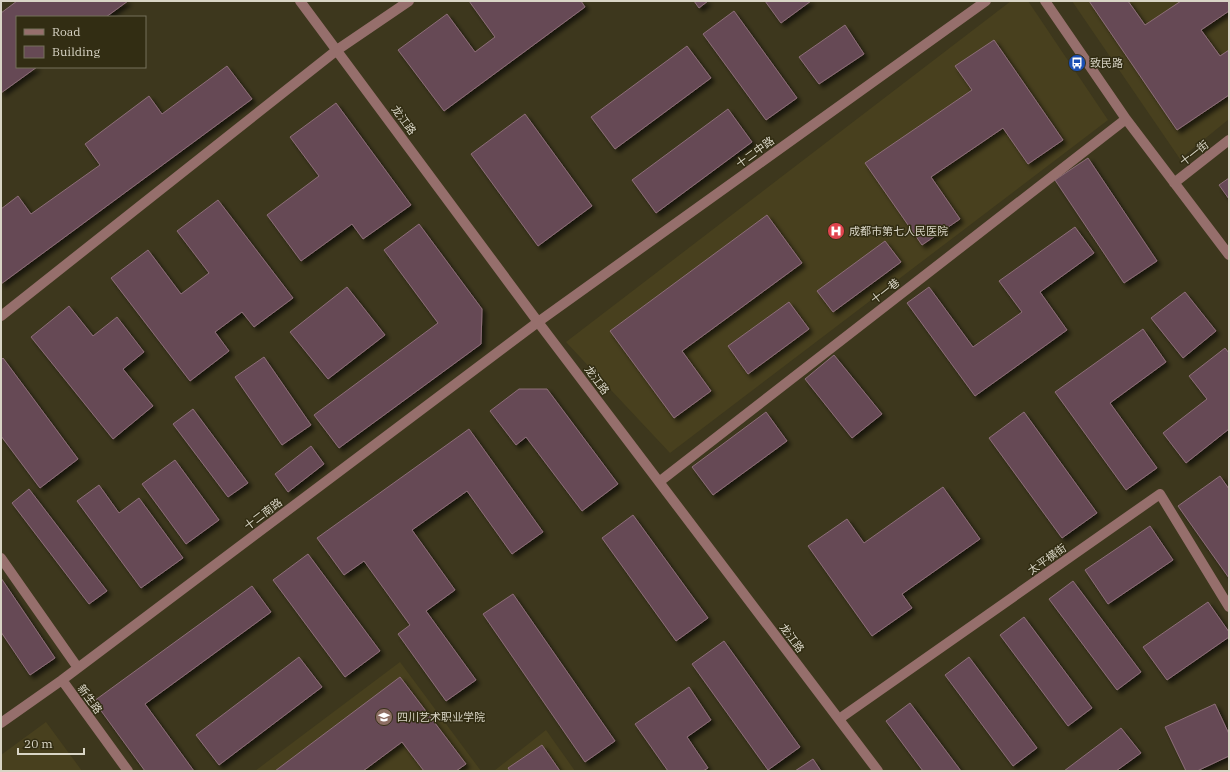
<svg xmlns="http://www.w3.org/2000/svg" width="1230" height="772" font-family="'IBM Plex Serif','Noto Sans SC',serif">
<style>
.built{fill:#48401e}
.building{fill:#664954;stroke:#8d6e79;filter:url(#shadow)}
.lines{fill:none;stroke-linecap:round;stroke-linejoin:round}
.minor{stroke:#966f6c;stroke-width:10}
.labels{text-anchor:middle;stroke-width:3;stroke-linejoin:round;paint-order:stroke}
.poi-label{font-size:11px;fill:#d9d5c6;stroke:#322d13;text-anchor:start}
.street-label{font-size:11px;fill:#d9d5c6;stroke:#322d13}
</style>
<defs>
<filter id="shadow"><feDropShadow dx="3.5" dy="3.5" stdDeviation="2" flood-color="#0009"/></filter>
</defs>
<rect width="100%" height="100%" fill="#3d371d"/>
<path class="built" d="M 1011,1 L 1028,1 L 1108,120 L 670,453 L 566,342 Z
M 1072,1 L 1229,1 L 1229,119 L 1180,159 Z
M 400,662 L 481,771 L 255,771 Z
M 46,722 L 82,771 L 1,771 L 1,755 Z
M 546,730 L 575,771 L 494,771 Z"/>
<path class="building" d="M 17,1 L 128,1 L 106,17 L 17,17 L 17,67 L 37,67 L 1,93 L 1,13 Z
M 469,1 L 581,1 L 585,7 L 444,111 L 398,50 L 447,14 L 475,52 L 495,37 Z
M 694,1 L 708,1 L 699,8 Z
M 765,1 L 811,1 L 781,23 Z
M 1089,1 L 1128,1 L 1145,25 L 1181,1 L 1229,1 L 1229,11 L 1201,30 L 1220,56 L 1229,50 L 1229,95 L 1177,130 Z
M 734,11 L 797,98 L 766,120 L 703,34 Z
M 845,25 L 864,54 L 819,84 L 799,57 Z
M 994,40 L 1063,140 L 1028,164 L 1003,128 L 931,177 L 960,219 L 922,245 L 865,163 L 972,90 L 955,66 Z
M 687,46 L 711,78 L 615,149 L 591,117 Z
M 227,66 L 252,99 L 1,284 L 1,209 L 18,196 L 31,214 L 100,165 L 85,144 L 149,96 L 162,114 Z
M 336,103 L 411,205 L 363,239 L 352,224 L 301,261 L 267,215 L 319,176 L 290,137 Z
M 728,109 L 752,142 L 656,213 L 632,180 Z
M 525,114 L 592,206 L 538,246 L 471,154 Z
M 1088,158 L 1157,261 L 1124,283 L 1055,180 Z
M 1229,178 L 1229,199 L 1219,185 Z
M 218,200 L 293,298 L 254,327 L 242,312 L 215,332 L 229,351 L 190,381 L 111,278 L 148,250 L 181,294 L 209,273 L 177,231 Z
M 767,215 L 802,263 L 682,351 L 711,391 L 674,418 L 610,331 Z
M 419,224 L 482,309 L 481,344 L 339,448 L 314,415 L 438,323 L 384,250 Z
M 1075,227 L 1094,253 L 1040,292 L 1067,330 L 975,396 L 907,303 L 929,287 L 973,347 L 1022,312 L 999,281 Z
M 885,241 L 901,262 L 833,312 L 817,291 Z
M 347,287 L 385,335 L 328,379 L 290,332 Z
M 1185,292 L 1216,331 L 1183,358 L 1151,318 Z
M 789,302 L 809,329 L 748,374 L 728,346 Z
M 69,306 L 93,336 L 117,317 L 144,352 L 123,369 L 153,406 L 113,439 L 31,337 Z
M 1143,329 L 1166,362 L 1110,403 L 1157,468 L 1126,490 L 1055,392 Z
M 1225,348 L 1229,353 L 1229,429 L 1186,463 L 1163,433 L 1207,399 L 1189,376 Z
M 834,355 L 882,414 L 852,438 L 805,379 Z
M 264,357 L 311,425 L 282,445 L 235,377 Z
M 3,358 L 78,459 L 40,488 L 1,436 L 1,360 Z
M 519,389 L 547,389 L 618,484 L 582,511 L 526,437 L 516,445 L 490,411 Z
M 193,409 L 248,483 L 228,497 L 173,424 Z
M 766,412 L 787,441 L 713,495 L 692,467 Z
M 1024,412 L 1097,513 L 1062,538 L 989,438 Z
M 469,429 L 543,532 L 512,554 L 467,491 L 412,530 L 455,590 L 426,611 L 476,680 L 446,701 L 398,634 L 410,625 L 364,561 L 344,575 L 317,538 Z
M 311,446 L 324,464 L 288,492 L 275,474 Z
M 175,460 L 219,520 L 186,544 L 142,484 Z
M 1220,476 L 1229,489 L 1229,578 L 1178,506 Z
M 99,485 L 119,513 L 139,498 L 183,558 L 141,588 L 77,501 Z
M 943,487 L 980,539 L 902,594 L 912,608 L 872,636 L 808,546 L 847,519 L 864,543 Z
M 29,489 L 107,591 L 89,604 L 12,503 Z
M 633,515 L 708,618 L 676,641 L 602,538 Z
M 1150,526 L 1173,560 L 1108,604 L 1085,570 Z
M 308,554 L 380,651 L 345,677 L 273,580 Z
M 1,578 L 55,658 L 30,675 L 1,632 Z
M 1073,581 L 1141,672 L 1117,690 L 1049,599 Z
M 252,586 L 271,612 L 145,704 L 194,771 L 145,771 L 94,701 Z
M 513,594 L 615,741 L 585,762 L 483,614 Z
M 1208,602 L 1229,632 L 1229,637 L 1167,680 L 1143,647 Z
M 1024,617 L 1092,708 L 1068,726 L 1000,635 Z
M 724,641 L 800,747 L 768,770 L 692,664 Z
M 299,657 L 322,687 L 219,765 L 196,735 Z
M 969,657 L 1037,748 L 1013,766 L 945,675 Z
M 400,677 L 466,764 L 456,771 L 424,771 L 402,742 L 363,771 L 275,771 Z
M 689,687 L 711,720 L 687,737 L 708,768 L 703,771 L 668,771 L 635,724 Z
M 910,703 L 961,771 L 923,771 L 886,721 Z
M 1215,704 L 1229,734 L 1229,756 L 1197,771 L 1186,771 L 1165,727 Z
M 1121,728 L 1141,753 L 1116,771 L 1064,771 Z
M 542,745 L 560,771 L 510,771 L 508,768 Z
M 813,759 L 821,771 L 795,771 Z"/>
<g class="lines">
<path class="minor" d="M 300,1 L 538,322 L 878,771
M 1045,1 L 1126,119 L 1229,255
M 1174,183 L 1229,140
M 1,316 L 337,50 L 409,1
M 659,482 L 1126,119
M 1,558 L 78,668
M 62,680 L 128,771
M 839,719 L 1160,494 L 1229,607
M 1,723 L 62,680 L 538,322 L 986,1"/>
</g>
<defs>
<g id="bus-disc" transform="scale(0.9)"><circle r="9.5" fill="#1a4fb4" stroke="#322d13"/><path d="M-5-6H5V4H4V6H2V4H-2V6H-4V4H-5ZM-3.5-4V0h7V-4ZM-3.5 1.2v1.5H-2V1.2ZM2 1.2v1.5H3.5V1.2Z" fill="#fff"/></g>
<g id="hospital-disc" transform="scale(0.9)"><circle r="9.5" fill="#e0444e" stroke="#322d13"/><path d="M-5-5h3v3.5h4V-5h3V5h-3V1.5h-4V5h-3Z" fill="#fff"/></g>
<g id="university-disc" transform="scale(0.9)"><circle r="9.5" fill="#8d6e63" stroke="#322d13"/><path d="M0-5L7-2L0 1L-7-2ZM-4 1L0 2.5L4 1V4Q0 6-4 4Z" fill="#fff"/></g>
</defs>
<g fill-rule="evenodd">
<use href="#bus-disc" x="1077" y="63"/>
<use href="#hospital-disc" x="836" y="231"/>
<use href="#university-disc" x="384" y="717"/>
</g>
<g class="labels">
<g class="poi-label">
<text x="1090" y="67">致民路</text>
<text x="849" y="235">成都市第七人民医院</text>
<text x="397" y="721">四川艺术职业学院</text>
</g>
<g class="street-label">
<text transform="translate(404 120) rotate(54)" y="4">龙江路</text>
<text transform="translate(755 152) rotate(-36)" y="4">十二中路</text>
<text transform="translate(1194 153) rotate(-38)" y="4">十一街</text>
<text transform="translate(885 291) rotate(-38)" y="4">十一巷</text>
<text transform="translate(597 380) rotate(53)" y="4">龙江路</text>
<text transform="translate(263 514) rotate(-37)" y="4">十二南路</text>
<text transform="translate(1047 559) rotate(-35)" y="4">太平横街</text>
<text transform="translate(792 638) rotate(53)" y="4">龙江路</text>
<text transform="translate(90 699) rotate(54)" y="4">新生路</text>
</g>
</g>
<rect width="1230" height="772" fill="none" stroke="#d9d5c6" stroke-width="4"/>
<rect x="16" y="16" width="130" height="52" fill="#322d13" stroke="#75705b"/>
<rect x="24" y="29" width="20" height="6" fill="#966f6c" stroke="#75705b"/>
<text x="52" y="36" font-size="12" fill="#d9d5c6">Road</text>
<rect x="24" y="46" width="20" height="12" fill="#664954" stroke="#75705b"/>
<text x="52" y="56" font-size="12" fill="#d9d5c6">Building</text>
<path d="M18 748v6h66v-6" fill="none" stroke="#d9d5c6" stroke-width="2"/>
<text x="24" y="748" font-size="12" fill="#d9d5c6" stroke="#322d13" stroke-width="3" paint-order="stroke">20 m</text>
</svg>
